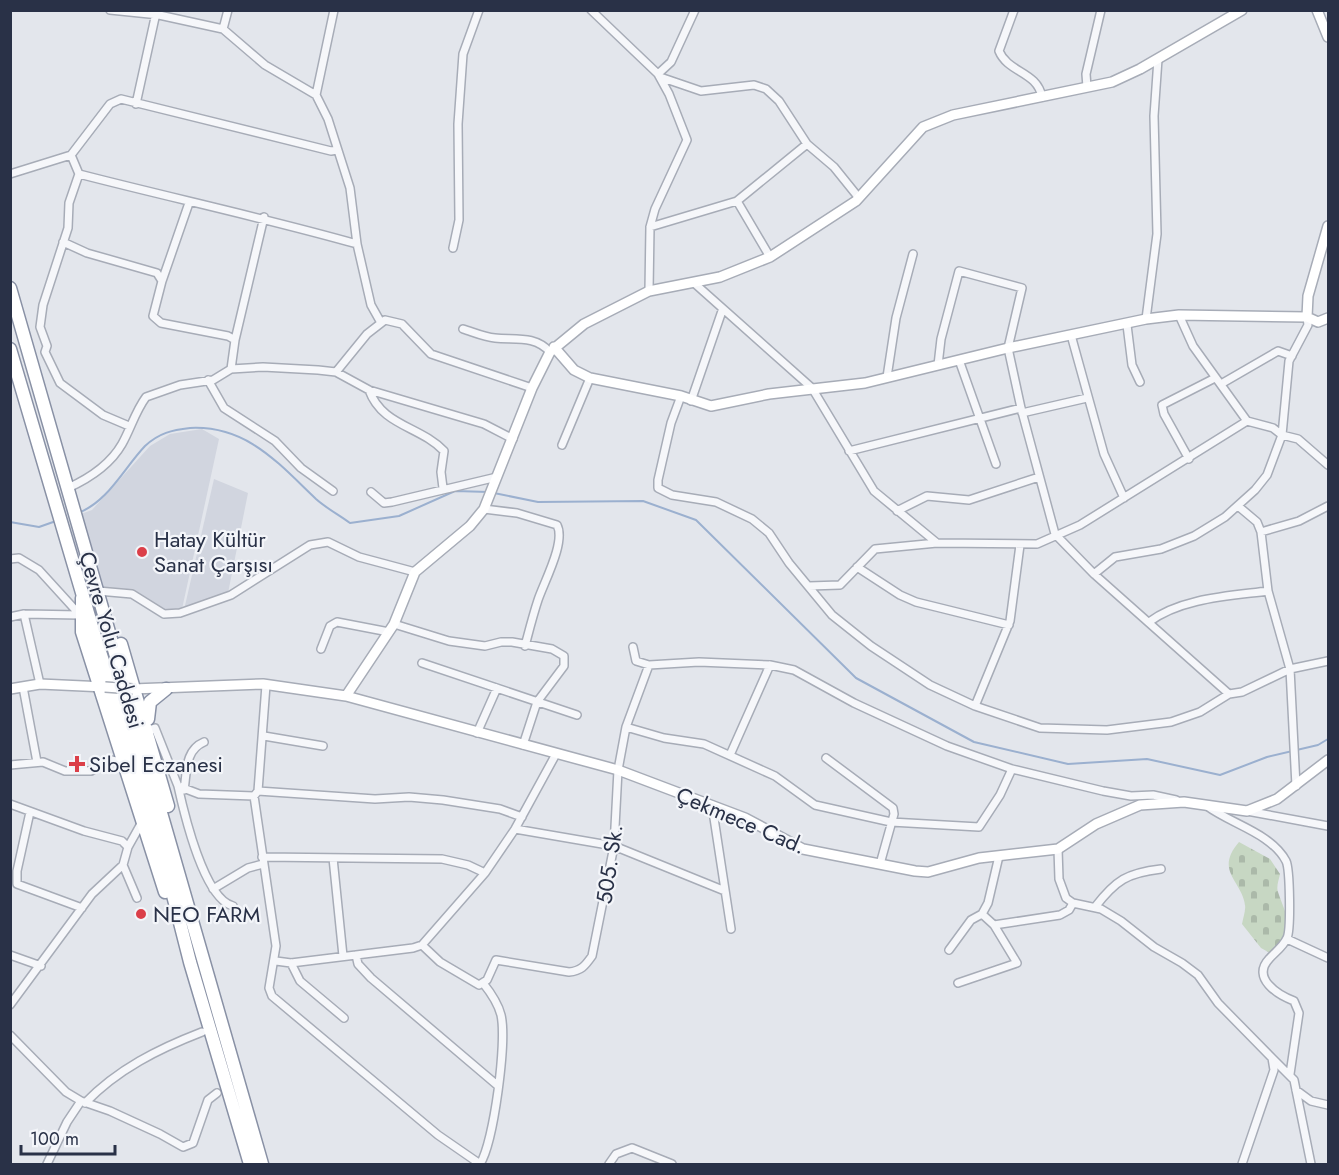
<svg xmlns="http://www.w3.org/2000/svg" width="1339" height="1175" font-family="Jost,sans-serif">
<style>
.built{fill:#d1d5df}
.cemetery{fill:url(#cemetery-stones)}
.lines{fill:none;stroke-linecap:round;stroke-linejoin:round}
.stream{stroke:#9bb0cf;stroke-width:2}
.street-casing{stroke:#a7acb7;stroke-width:10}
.secondary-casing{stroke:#a7acb7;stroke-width:12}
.highway-casing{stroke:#8991a5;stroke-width:15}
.street{stroke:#f6f7fa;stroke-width:7}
.secondary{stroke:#fff;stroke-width:9}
.highway{stroke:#fff;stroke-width:12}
.secondary-bridge-casing{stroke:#a7acb7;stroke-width:12;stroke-linecap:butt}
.secondary-bridge{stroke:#fff;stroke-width:9}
.poi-dot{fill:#db3f49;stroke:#f3f5f9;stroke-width:2}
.labels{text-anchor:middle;stroke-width:4.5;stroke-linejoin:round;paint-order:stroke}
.poi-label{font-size:22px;fill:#293147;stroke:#f3f5f9;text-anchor:start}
.street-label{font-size:22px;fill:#293147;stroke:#f3f5f9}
</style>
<defs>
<pattern id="cemetery-stones" width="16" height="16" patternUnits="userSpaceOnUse" patternTransform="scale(1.5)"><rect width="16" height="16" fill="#c7d7c3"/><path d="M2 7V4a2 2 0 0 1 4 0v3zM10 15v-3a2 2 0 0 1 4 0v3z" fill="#abb9a9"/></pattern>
</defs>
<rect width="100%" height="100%" fill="#e3e6ec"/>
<path class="built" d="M 202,429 L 219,439 L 182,609 L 163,610 L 133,591 L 101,589 L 78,515 L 92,510 L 150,446 L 170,434 Z
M 214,479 L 248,493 L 227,598 L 184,610 Z"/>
<path class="cemetery" d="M 1239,842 L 1270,859 L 1280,874 C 1279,879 1276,887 1278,892 C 1286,916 1301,940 1270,953 L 1261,948 L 1242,924 C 1243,918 1246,910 1245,905 C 1242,881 1214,871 1239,842 Z"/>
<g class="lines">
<path class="stream" d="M 494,493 L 538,502 L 643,501 L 696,520 L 856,678 L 974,742 L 1068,764 L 1147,759 L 1220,775 L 1267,757 L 1318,745 L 1328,739
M 78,513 C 108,502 124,468 145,446 C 159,433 172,430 190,428 C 247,425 279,464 316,499 C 326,508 339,515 350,523 L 399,516 L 455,491 L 489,492
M 10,522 L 39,527 L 56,521"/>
<g class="street-casing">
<path id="street" d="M 110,10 L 159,15 L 223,29 L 265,65 L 316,95 L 328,119 L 350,188 L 357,244 L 371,305 L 380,321
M 591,10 L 658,74 L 669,94 L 687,140 L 655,209 L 650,227 L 649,291
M 1014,10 L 999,51 C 1008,73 1037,71 1042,97
M 223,29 L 228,10
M 658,74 L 671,62 L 695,10
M 660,77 L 701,91 L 754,85 L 766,89 L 779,101 L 807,144 L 834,167 L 859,198
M 1087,87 L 1086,74 L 1101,10
M 316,95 L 334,10
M 136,104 L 156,13
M 71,155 L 79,174 L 69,203 L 68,228 L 43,305 L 40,327 L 47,346 L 45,352 L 60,383 L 103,415 L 129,426
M 10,174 L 71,155 L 110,104 L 121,99 L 331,151 L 337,150
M 79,174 C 172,198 265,218 357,244
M 737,201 L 770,257
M 650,227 L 737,201 L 807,144
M 63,242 L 87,253 L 157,273 L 162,281 L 153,316 L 161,323 L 228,336 L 235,340 L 231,369
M 453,248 L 459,220 L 458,124 L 463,54 L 479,10
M 162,281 L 189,203
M 693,282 L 812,388 L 874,491 L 937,543 L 1037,544 L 1080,525 L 1247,421
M 1179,315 L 1193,346 L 1247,421 L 1273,428 L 1282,435 L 1298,439 L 1328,465
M 1146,319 L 1157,234 L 1154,116 L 1158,59
M 1127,325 L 1132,365 L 1140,382
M 463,329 C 473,332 484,337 495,338 C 515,340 535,335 550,352
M 1071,335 L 1104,454 L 1124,498
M 235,340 L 264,217
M 959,360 L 996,464
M 938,365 L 941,339 L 959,271 L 1022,288 L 1008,348 L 1021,408 L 1055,534 L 1094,574 L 1115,557 L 1161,549 L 1194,536 L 1225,517 L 1255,490 L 1267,475 L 1282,435 L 1289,361 L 1308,325 L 1307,317
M 336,372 L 367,334 L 385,320 L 402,324 L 431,354 L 532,388
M 887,377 L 896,318 L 913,254
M 208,380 L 224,408 L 275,441 L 301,468 L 333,491
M 1221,384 L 1278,351 L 1292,356
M 369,390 C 382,426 420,426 444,451 L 441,472 L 443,488
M 681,396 L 671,423 L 658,480 L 658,488 L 672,495 L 716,502 L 752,519 L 769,533 L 789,563 L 832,615 L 871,646 L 930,685 L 975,706 L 1040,728 L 1107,730 L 1171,722 L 1200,712 L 1229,694 L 1242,692 L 1290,669 L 1328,661
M 691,401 L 722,311
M 1022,413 L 1087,398
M 562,445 L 590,378
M 849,451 L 1021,408
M 1189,459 L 1164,414 L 1162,405 L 1215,378
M 68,488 C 90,478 110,465 122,444 C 131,428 135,412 146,397 L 180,385 L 213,380 L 231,369 L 263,367 L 318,370 L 336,372 L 369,390 L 484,424 L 513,439
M 371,492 L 384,503 L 392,502 L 497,477
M 1238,506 L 1257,522 L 1261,532 L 1268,591 L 1290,669 L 1296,786
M 484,509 L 517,513 L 557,525 C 566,542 544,582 538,600 C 533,615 529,631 525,646
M 897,511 L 927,496 L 969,500 L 1039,477
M 1261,532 L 1299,521 L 1328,506
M 10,559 L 19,558 L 39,570 L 80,615
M 857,567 L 900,595 L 916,602 L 1009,625
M 1094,574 L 1229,694
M 809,586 L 840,585 L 875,549 L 937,543
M 98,591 L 132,594 L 164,614 L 180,613 L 231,595 L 310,545 L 328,542 L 359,557 L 415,572
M 24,614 L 80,615
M 10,617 L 24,614 L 40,684
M 1149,622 C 1181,598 1229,596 1268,591
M 394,624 L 449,641 L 485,646 L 501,642 L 512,642 L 552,649 L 564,656 L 564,666 L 537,702 L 523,745
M 633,647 L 636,661 L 649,665 L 699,662 L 770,665 L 794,670 L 854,703 L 947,746 L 1012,769 L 1103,791 L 1131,796 L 1153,795 L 1176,800
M 321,649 L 330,626 L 337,622 L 389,632
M 422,663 L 577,715
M 23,687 L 37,762
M 975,706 L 1010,621 L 1020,545
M 626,727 L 664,738 L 704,744 L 775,776 L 815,805 L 891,822 L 979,827 L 1000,795 L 1012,769
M 148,730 L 155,728 L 178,786 L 199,794 L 254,796 L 258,791 L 375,799 L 409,797 L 443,800 L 500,809 L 522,817
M 477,733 L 497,688
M 264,736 L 323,746
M 730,755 L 770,665
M 826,758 L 893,808 L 894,814 L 880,864
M 10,765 L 43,762 L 65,771 L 91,771 L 111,760 L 122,762
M 178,786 C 184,813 204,899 233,906
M 184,790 C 187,771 185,750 204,742
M 258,791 L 266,685
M 254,796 L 276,946 L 269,988 L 272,996 L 438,1135 L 480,1164
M 10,804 L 84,831 L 122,841 L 128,847
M 712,805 L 731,929
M 1207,806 C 1231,824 1271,833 1286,861 C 1290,869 1291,930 1287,938 C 1283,947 1275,952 1269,959 C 1251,978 1278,995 1294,1001 L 1299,1013 L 1290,1074
M 1247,811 L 1328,826
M 30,812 L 17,871 L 17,884 L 82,908
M 515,829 L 614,846 L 725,891
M 1058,849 L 1059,879 L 1066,898 L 1073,903 L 1101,909 L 1121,921 L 1154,947 L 1182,963 L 1198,975 L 1218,1003 L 1272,1058 L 1274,1070 L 1242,1164
M 262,857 L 442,859 L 468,865 L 485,873
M 333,858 L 343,956
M 123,865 L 137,898
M 213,889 L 248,868 L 263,864
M 1095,907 C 1116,880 1127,873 1161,869
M 994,925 L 1060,915 L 1069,910 L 1073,903
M 1287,939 L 1328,958
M 422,945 L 440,962 L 479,985 L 487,980 L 496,960 L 569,972 C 581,971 585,966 592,956 L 614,846 L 618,770 L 626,727 L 649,665
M 949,950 L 971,920 L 982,914
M 10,955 L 41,966
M 356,955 L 358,964 L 371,978 L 497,1085
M 276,961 L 291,963 L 413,948 L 422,945 L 485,873 L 515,829 L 556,754
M 291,963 L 300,981 L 344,1018
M 958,983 L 1017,963 L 994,925 L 982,914 L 988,903 L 999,856
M 10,1005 L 92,894 L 123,865 L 128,847 L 142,822
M 10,1035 L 66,1092 L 81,1101 L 110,1111 L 160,1134 L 183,1147 L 193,1143 L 208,1100 L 217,1093
M 1272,1058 L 1294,1080 L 1311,1164
M 1296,1090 L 1311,1101 L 1328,1105
M 85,1103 C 118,1069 158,1049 202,1032
M 47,1164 L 67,1122 L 81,1101
M 480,1164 C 494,1142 507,1041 501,1015 C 498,1003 491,993 483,983
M 609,1164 L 616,1154 L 632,1148 L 672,1164"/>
</g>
<g class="secondary-casing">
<path id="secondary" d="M 1317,10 L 1328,37
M 1307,317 L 1308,296 L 1328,226
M 554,347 L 574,370 L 590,378 L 681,396 L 711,406 L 769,394 L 865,383 L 1008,348 L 1146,319 L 1179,315 L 1307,317 L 1318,322 L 1328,318
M 10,689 L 40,684 L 105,687
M 133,689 L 263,684 L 346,696 L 618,770 L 745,818 L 803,849 L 915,871 L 928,872 L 979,858 L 1058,849 L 1096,824 L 1140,805 L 1184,802 L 1247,811 L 1277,799 L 1328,760
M 346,696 L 394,624 L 415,572 L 470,526 L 484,509 L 532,388 L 550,352 L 584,324 L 649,291 L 720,277 L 770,257 L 856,201 L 923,127 L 953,115 L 1112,82 L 1140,69 L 1242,10"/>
</g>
<g class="highway-casing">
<path id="highway" d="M 10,288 L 262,1164
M 10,349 L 93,630 L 151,809 L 190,962 L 250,1164
M 82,598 L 82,632 L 165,892
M 121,644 L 168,806
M 148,719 L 150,702 L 166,689"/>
</g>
<use href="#street" class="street"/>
<use href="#secondary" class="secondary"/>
<use href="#highway" class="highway"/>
<g class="secondary-bridge-casing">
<path id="secondary-bridge" d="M 105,687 L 133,689"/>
</g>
<use href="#secondary-bridge" class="secondary-bridge"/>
</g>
<g class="poi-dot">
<circle cx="142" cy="552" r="6"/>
<path d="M74 755h6v6h6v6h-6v6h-6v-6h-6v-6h6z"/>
<circle cx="141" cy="914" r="6"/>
</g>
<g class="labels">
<g class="poi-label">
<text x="154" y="547">Hatay Kültür<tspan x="154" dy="25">Sanat Çarşısı</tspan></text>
<text x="89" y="772">Sibel Eczanesi</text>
<text x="153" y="922">NEO FARM</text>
</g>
<g class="street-label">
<text transform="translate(112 640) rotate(74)" y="8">Çevre Yolu Caddesi</text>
<text transform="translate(741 820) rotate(23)" y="8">Çekmece Cad.</text>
<text transform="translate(609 864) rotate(-82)" y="8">505. Sk.</text>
</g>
</g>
<rect width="1339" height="1175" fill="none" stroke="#293147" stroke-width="24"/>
<path d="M21 1145v9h94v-9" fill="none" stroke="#293147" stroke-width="3"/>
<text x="30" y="1145" font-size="18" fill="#293147" stroke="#f3f5f9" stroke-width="4.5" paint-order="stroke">100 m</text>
</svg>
